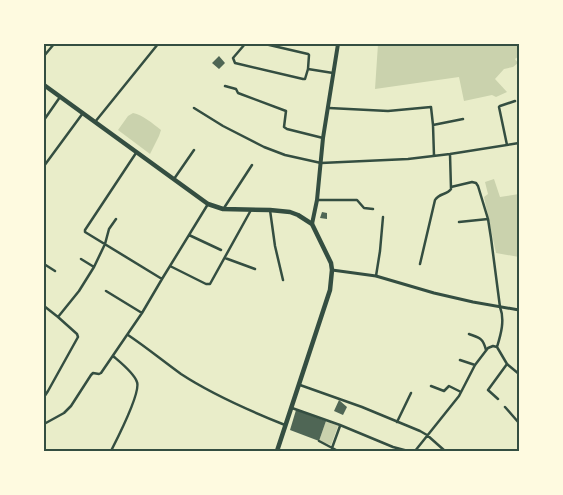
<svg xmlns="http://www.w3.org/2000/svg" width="563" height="495" font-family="'Open Sans',sans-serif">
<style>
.green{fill:#cad2ad}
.building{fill:#4f6655}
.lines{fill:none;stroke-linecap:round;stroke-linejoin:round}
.minor{stroke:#344e41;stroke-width:2.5}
.tertiary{stroke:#344e41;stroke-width:3}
.secondary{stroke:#344e41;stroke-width:4}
.primary{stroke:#344e41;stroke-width:4.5}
.neatline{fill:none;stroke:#344e41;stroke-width:2}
</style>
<rect width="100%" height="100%" fill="#e9edc9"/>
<path class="green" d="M 378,44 L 519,44 L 519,56 L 515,59 L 518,63 L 513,67 L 504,69 L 495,79 L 507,92 L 496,97 L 492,95 L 464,101 L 459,77 L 375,89 Z
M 133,113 C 143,115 152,123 161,130 L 159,136 L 150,154 L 118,130 L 128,116 Z
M 494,179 L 500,197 L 519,194 L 519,257 L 496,253 L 484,197 L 488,194 L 485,182 Z
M 326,421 L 338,426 L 331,445 L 319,441 Z"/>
<path class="building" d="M 219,56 L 225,63 L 219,69 L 212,63 Z
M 322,212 L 327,213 L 327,219 L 320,218 Z
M 339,400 L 347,407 L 343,415 L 334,411 Z
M 296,410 L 326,421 L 319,441 L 290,430 Z"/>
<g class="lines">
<path class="minor" d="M 245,44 L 233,58 L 235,63 L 303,79 L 305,79 L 308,69 L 309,55 L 308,54 L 265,44
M 44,56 L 54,44
M 308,69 L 333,73
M 225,86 L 236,89 L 238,93 L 286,111 L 284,127 L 287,129 L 323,138
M 194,108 L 223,126 L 264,147 L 285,155 L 321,163 L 408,159 L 450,154 L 519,143
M 329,108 L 388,111 L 431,107 L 433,125 L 434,156
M 44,120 L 60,97
M 95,122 L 158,44
M 433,125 L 463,119
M 507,145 L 499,107 L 500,106 L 515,101
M 136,153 L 85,230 L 85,232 L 162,279
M 44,166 L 83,113
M 174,179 L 194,150
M 317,200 L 357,200 L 364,208 L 373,209
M 224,208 L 252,165
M 270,210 L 275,246 L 283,280
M 459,222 L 488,219
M 189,235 L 221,250
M 225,258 L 255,269
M 81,259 L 94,267
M 44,264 L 55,271
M 420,264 L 435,200 C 439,193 447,195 451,189 L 450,154
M 170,266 L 206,284 L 210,284 L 251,210
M 376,276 L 380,251 L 383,217
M 106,291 L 142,313
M 44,306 L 58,317 L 79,291 L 94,267 L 105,244 L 109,229 L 116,219
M 469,334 C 480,338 483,338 486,350
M 128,335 C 146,347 163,361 181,374 C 213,395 250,411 285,425
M 497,347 L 507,364 L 488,390 L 498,399
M 460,360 L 475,365
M 507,364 L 519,374
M 300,385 L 362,407 L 420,431 L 427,435 L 445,451
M 431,386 L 444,391 L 449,386 L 461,392
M 44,397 L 48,391 L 78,337 L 77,334 L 58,317
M 505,407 L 519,423
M 292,408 L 340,425 L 393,447 L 408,451
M 397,422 L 411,393
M 44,424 L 64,413 L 71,406 L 91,375 L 93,373 L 99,374 L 101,373 L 142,313 L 162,279 L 208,204
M 319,441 L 338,451
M 332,448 L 340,426
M 111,451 C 117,439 141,393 137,382 C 134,373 120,362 113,356
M 415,451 L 459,396 L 475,365 L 488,348 L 493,346 L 497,347 C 501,334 505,320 500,307 L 491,238 L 488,219 L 478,186 L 476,183 L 472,182 L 451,187"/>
<path class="tertiary" d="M 332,270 L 376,276 L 434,293 L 473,302 L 519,310"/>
<path class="secondary" d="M 312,224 L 317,200 L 323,138 L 338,44"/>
<path class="primary" d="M 44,85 L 208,204 L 223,209 L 270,210 L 290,212 L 298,215 L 312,224 L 331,263 L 332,270 L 330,290 L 277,451"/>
</g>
<rect width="563" height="495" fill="none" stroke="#fefae0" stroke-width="90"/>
<rect x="45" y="45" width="473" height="405" class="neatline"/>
</svg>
